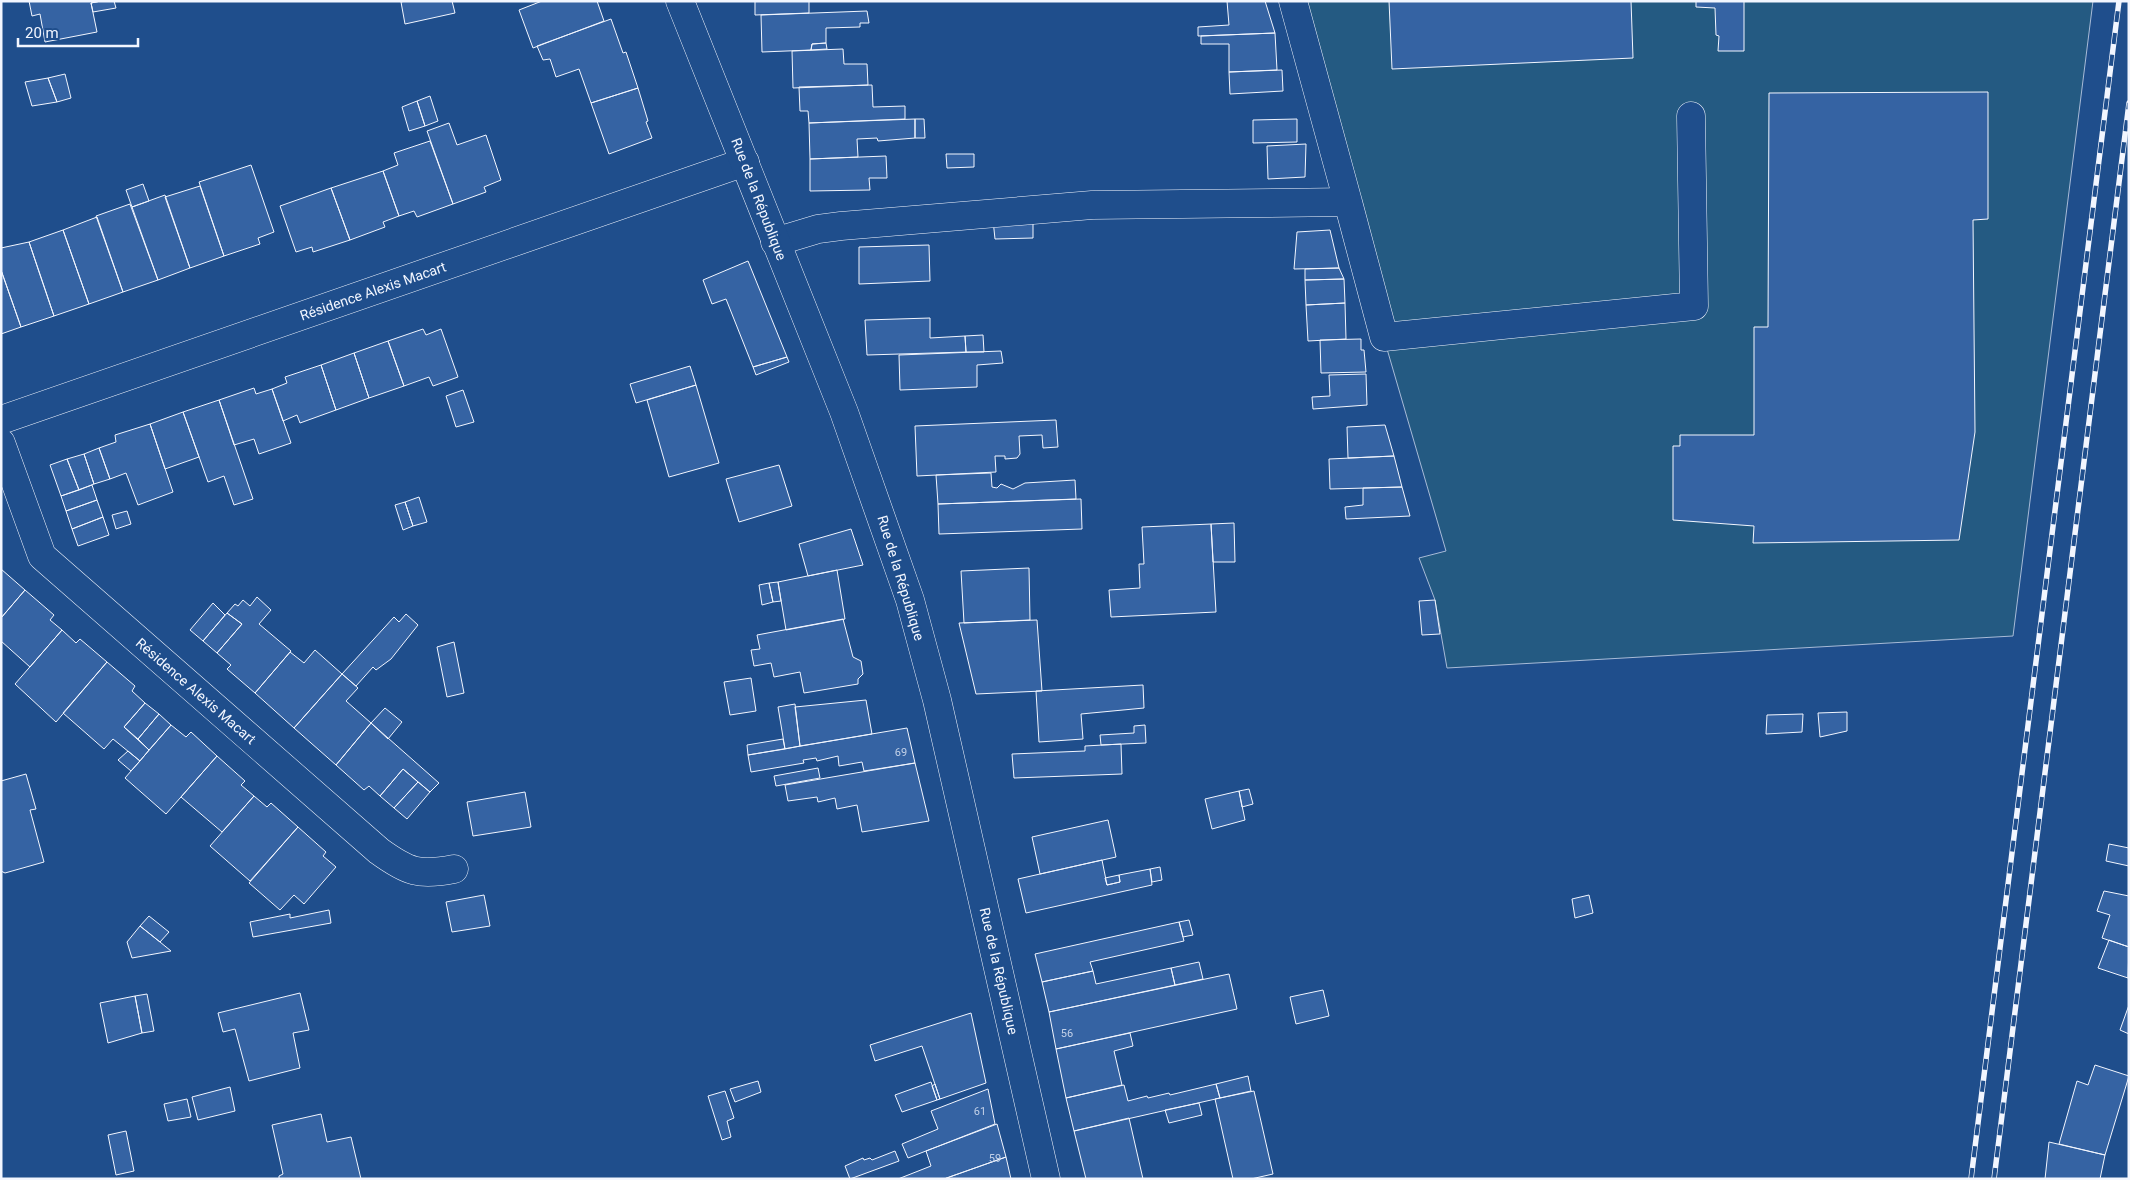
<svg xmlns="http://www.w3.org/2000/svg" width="2130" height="1180" font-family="Roboto,sans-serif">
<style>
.green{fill:#245a82;stroke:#a8bbd7}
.building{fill:#3563a3;stroke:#f2f6ff}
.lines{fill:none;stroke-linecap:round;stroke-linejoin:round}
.minor-casing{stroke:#f2f6ff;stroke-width:29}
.major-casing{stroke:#f2f6ff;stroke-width:29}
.minor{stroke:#1f4e8c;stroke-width:28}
.major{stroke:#1f4e8c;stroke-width:28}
.rail-casing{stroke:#f2f6ff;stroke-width:5.5}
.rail{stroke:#1f4e8c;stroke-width:4;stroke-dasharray:11;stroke-linecap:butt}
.labels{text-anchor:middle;stroke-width:4;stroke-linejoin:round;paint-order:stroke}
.number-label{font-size:11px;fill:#c3d1e8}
.street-label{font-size:14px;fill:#f2f6ff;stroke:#1f4e8c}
</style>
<rect width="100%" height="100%" fill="#1f4e8c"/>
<path class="green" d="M 1289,1 L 2093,1 L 2013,636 L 1447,668 L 1435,600 L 1419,558 L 1446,551 L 1345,205 Z"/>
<path class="building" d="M 29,1 L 101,1 L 91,3 L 97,32 L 45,42 L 40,14 L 32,16 Z
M 101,1 L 114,1 L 116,8 L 93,12 L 91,3 Z
M 406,1 L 452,1 L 455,13 L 405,24 L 401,2 Z
M 542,1 L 597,1 L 604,21 L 533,48 L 519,10 Z
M 755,1 L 809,1 L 809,13 L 755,15 Z
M 1227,1 L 1265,1 L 1275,33 L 1198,36 L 1198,27 L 1229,25 Z
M 1389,1 L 1631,1 L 1633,58 L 1392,69 Z
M 1696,1 L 1744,1 L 1744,51 L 1718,51 L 1719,36 L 1716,35 L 1715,8 L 1696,7 Z
M 867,11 L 869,23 L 860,23 L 860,27 L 826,28 L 826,43 L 812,44 L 811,50 L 762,52 L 761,15 Z
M 611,19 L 623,53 L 626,52 L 638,88 L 591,103 L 579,69 L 556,77 L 550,59 L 543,60 L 537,46 Z
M 1275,33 L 1277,70 L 1229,72 L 1229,44 L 1201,44 L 1201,36 Z
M 826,43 L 827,49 L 811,50 L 812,44 Z
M 843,49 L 844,64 L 867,64 L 868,85 L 793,88 L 792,51 Z
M 1282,70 L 1283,91 L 1230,94 L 1229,72 Z
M 65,74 L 71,98 L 57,102 L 48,78 Z
M 48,78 L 57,102 L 32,106 L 25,82 Z
M 872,85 L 873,107 L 905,106 L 905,119 L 809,123 L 808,111 L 800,111 L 799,87 Z
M 638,88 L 648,121 L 646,122 L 652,138 L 609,154 L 591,103 Z
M 1988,92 L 1988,219 L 1973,220 L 1975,432 L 1959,540 L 1753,543 L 1754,526 L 1673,520 L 1673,446 L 1680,446 L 1680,435 L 1754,435 L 1754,327 L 1768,327 L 1769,93 Z
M 430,96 L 438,121 L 425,126 L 417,101 Z
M 417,101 L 425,126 L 409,131 L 402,107 Z
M 915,119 L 924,119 L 925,138 L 915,138 Z
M 915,119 L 915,138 L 878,141 L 877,138 L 857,139 L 858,157 L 810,159 L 809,123 Z
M 1297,119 L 1297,142 L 1253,143 L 1253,120 Z
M 449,123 L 457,145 L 486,135 L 501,180 L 484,187 L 486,192 L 453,204 L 427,131 Z
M 430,141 L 453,204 L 417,217 L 414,211 L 399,216 L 383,171 L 398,165 L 394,153 Z
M 1306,144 L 1305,177 L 1268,179 L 1267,146 Z
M 946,154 L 974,154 L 974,167 L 947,168 Z
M 886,156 L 887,178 L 869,178 L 870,190 L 810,191 L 810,159 Z
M 251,165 L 274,232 L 258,238 L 260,244 L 224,256 L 199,182 Z
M 383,171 L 399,216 L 383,222 L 385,227 L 350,240 L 331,188 Z
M 143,184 L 149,201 L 132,207 L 126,190 Z
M 200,186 L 224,256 L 190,268 L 165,197 Z
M 331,188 L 350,240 L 313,252 L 312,247 L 296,252 L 280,206 Z
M 165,195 L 190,268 L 158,280 L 132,207 Z
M 130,204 L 158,280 L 123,292 L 96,216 Z
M 97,217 L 123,292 L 89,304 L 63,230 Z
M 1033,219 L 1033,238 L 995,239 L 993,220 Z
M 63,230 L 89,304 L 54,316 L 29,242 Z
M 1330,230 L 1339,268 L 1294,269 L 1297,232 Z
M 29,242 L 54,316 L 21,327 L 1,270 L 1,248 Z
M 929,245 L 930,281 L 859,284 L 859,247 Z
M 748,261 L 787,357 L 753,367 L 726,299 L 712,304 L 703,280 Z
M 1339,268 L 1344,279 L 1305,280 L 1305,269 Z
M 1,270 L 21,327 L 1,334 Z
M 1344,279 L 1345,303 L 1306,305 L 1305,280 Z
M 1345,303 L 1346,339 L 1308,341 L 1306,305 Z
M 930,318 L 930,338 L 965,336 L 966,352 L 867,355 L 865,320 Z
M 423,329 L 426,335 L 441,329 L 458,377 L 433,386 L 429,377 L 404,386 L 388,341 Z
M 983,335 L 984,352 L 966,352 L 965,336 Z
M 1361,339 L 1361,350 L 1364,350 L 1366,372 L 1321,373 L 1320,340 Z
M 388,341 L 404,386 L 369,398 L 354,353 Z
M 1001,351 L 1003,363 L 977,365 L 977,387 L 900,390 L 899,355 Z
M 354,353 L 369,398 L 336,410 L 321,365 Z
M 787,357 L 789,362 L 756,375 L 753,367 Z
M 321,365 L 336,410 L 300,423 L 297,415 L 283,421 L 272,389 L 287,383 L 285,377 Z
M 690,366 L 696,385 L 636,403 L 630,384 Z
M 1366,374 L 1367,405 L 1313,409 L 1312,397 L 1330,396 L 1329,375 Z
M 696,385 L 719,463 L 669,477 L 647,400 Z
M 254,388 L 256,394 L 272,389 L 291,443 L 259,454 L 254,439 L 234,445 L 219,400 Z
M 463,390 L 474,422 L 456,427 L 446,396 Z
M 219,400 L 253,499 L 234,505 L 224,476 L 208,482 L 183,412 Z
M 183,412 L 199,457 L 165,469 L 150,424 Z
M 1056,420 L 1058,447 L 1043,448 L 1042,435 L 1019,436 L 1020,454 L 1017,458 L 1005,459 L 1005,456 L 995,456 L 996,472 L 917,476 L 915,426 Z
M 150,424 L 173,492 L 138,505 L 126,473 L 110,479 L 99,448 L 116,442 L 115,435 Z
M 1385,425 L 1394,456 L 1348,458 L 1347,427 Z
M 99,448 L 110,479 L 94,484 L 84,454 Z
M 84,454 L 94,484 L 79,490 L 67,459 Z
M 1394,456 L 1402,487 L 1330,489 L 1329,459 Z
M 67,459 L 79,490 L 61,496 L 50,465 Z
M 779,465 L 792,506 L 739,522 L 726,479 Z
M 991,473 L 992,487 L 997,488 L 1001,484 L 1013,489 L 1025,483 L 1075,480 L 1076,499 L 938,504 L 936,475 Z
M 92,485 L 97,500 L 66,511 L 61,496 Z
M 1402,487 L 1410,516 L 1346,519 L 1345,507 L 1363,505 L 1363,488 Z
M 419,497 L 427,522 L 413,526 L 405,502 Z
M 1081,499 L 1082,529 L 939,534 L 938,504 Z
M 97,500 L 103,517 L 72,529 L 66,511 Z
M 405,502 L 413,526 L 403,530 L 395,505 Z
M 127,511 L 131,524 L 116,529 L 112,515 Z
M 103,517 L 109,535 L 78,546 L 72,529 Z
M 1234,523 L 1235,562 L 1213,562 L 1211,524 Z
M 1211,524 L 1216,612 L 1111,617 L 1109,590 L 1140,588 L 1139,564 L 1144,564 L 1142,527 Z
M 851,529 L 863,565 L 808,576 L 799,544 Z
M 1029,568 L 1030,620 L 964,623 L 961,571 Z
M 1,569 L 25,590 L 1,618 Z
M 837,570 L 845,619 L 786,630 L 778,582 Z
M 778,582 L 781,601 L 773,602 L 769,583 Z
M 769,583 L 773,602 L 762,605 L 759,585 Z
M 25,590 L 54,615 L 50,620 L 62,630 L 30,667 L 1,641 L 1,618 Z
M 257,597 L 271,610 L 259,624 L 291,651 L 255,693 L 227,669 L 231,665 L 217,653 L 242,624 L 227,613 L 235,604 L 238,606 L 243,600 L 250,606 Z
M 1435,600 L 1440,634 L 1422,635 L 1419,601 Z
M 213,603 L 225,615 L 203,641 L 190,630 Z
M 227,613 L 242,624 L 217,653 L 203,641 Z
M 406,614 L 418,625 L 391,659 L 376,670 L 373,667 L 356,686 L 342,674 L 394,617 L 399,622 Z
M 843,619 L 853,657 L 861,661 L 863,674 L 858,679 L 858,684 L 804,693 L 800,672 L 774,677 L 771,663 L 754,666 L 751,650 L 760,649 L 757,635 Z
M 1037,620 L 1042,691 L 976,694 L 959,623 Z
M 62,630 L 76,643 L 80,639 L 107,662 L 56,722 L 15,684 Z
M 454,642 L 464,693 L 447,697 L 437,647 Z
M 315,650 L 342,674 L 294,728 L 255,693 L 290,652 L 304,663 Z
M 107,662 L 135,686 L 132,691 L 145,703 L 124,727 L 149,750 L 140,761 L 113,739 L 104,749 L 63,713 Z
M 342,674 L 358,688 L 346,701 L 371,723 L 336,765 L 294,728 Z
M 751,678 L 756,711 L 730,715 L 724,682 Z
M 1143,685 L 1144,708 L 1081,714 L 1083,739 L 1039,742 L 1036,691 Z
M 866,700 L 872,734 L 800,746 L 795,707 Z
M 145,703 L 159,714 L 138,739 L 124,727 Z
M 795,704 L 800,746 L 785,749 L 778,707 Z
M 385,708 L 402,722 L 388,739 L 371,723 Z
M 1847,712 L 1847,731 L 1820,737 L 1818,713 Z
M 159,714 L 171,725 L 149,750 L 138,739 Z
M 1803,714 L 1802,732 L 1766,734 L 1767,715 Z
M 371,723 L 439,783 L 430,792 L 403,769 L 380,796 L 369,786 L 364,790 L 336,765 Z
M 171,725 L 186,737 L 191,732 L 217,756 L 166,814 L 125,778 Z
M 1145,725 L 1146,743 L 1101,745 L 1100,735 L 1134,733 L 1134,726 Z
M 907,728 L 915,763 L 864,771 L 862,762 L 839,766 L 838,756 L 817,761 L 816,758 L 803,760 L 804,763 L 751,772 L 748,755 Z
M 783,739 L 785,749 L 748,755 L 747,745 Z
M 1121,744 L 1122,774 L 1014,778 L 1012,754 L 1085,751 L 1085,746 Z
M 128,751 L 140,761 L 131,771 L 118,760 Z
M 217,756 L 245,781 L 241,785 L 254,796 L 222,832 L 181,797 Z
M 915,763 L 929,821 L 862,832 L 857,805 L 837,809 L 835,798 L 818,802 L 817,797 L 788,801 L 785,785 Z
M 818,768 L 820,778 L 776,786 L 774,776 Z
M 403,769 L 418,782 L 394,808 L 380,796 Z
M 26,774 L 36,809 L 30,810 L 44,862 L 5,873 L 1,871 L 1,781 Z
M 418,782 L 430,792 L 407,819 L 394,808 Z
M 1249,789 L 1253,804 L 1242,807 L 1239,791 Z
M 1239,791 L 1245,820 L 1212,829 L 1205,799 Z
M 525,792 L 531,827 L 473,836 L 467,802 Z
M 254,796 L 267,807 L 271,803 L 298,827 L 250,881 L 210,846 Z
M 1108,820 L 1116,857 L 1040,874 L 1032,837 Z
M 298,827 L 326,852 L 323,856 L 336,867 L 304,904 L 294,895 L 280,910 L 249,883 Z
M 2109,844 L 2129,848 L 2129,866 L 2106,861 Z
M 1102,860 L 1107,885 L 1120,882 L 1119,875 L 1150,869 L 1152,885 L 1026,913 L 1018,879 Z
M 1160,867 L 1162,880 L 1152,882 L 1150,869 Z
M 1119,875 L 1120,882 L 1107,885 L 1105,878 Z
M 2104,891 L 2129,896 L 2129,947 L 2102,938 L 2110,915 L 2097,911 Z
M 484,895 L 490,926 L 452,932 L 446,902 Z
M 1589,895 L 1593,913 L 1575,918 L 1572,899 Z
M 329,910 L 331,923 L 253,937 L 250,922 L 290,914 L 290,918 Z
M 149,916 L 169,932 L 160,942 L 140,926 Z
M 1189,920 L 1193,935 L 1183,937 L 1179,922 Z
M 1179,922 L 1184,941 L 1090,962 L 1093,971 L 1042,982 L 1035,954 Z
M 140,926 L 160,942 L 171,951 L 132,958 L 127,942 Z
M 2109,940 L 2129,947 L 2128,978 L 2098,968 Z
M 1199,962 L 1203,979 L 1175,985 L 1171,968 Z
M 1171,968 L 1175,985 L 1049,1012 L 1042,982 L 1093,971 L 1096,984 Z
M 1229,974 L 1237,1009 L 1056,1049 L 1049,1012 Z
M 1323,990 L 1329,1016 L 1296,1024 L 1290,997 Z
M 300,993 L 309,1030 L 293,1033 L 300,1068 L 249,1081 L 235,1029 L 223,1032 L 218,1013 Z
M 147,994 L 154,1031 L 142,1033 L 135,996 Z
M 135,996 L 142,1033 L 108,1043 L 100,1003 Z
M 2129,1005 L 2129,1034 L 2120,1030 Z
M 971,1013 L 986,1083 L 940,1099 L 922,1046 L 875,1061 L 870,1045 Z
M 1130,1033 L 1133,1046 L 1114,1051 L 1122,1085 L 1066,1098 L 1056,1049 Z
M 2095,1065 L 2129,1076 L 2105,1155 L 2059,1144 L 2077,1081 L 2088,1085 Z
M 1248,1076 L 1251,1091 L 1220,1098 L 1216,1084 Z
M 758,1081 L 761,1092 L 735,1102 L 730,1089 Z
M 931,1082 L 937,1100 L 902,1112 L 895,1095 Z
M 935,1084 L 940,1099 L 937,1100 L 932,1086 Z
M 1216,1084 L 1220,1098 L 1074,1131 L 1066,1098 L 1124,1085 L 1128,1101 L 1147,1096 L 1148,1098 L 1169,1093 L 1170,1095 Z
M 230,1087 L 235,1111 L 198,1120 L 192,1097 Z
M 988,1089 L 995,1124 L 908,1158 L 902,1144 L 938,1129 L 931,1111 Z
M 725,1091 L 734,1118 L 727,1121 L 731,1137 L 722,1140 L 708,1096 Z
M 1254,1091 L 1273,1174 L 1251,1179 L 1233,1179 L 1215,1099 Z
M 187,1099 L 191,1117 L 168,1121 L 164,1104 Z
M 1199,1103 L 1202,1115 L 1169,1123 L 1165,1110 Z
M 321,1114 L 327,1142 L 351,1137 L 361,1179 L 279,1179 L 279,1176 L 283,1174 L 272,1125 Z
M 1129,1118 L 1143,1179 L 1086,1179 L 1074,1131 Z
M 997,1124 L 1006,1157 L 944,1179 L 898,1179 L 931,1166 L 926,1151 Z
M 126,1131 L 134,1171 L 116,1175 L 108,1135 Z
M 2049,1142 L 2105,1155 L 2100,1179 L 2045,1179 Z
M 895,1151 L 899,1161 L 850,1179 L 845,1166 L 863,1158 L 864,1160 L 870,1158 L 872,1160 Z
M 1006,1157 L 1011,1179 L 944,1179 L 952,1176 Z"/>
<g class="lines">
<g class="minor-casing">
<path id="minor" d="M 1293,1 L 1348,202
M 775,242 L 818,229 L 841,226 L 1092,205 L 1348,202 L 1384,337 L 1694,306 L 1691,116
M 1,420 L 745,162
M 1,443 L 42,556 L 379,851 C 408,872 419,876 454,869"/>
</g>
<g class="major-casing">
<path id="major" d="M 680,1 L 844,412 L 910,600 L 937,700 L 1046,1179"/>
</g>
<use href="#minor" class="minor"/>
<use href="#major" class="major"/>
<g class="rail-casing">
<path id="rail" d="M 1971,1179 L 2119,1
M 1994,1179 L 2129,103"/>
</g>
<use href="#rail" class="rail"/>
</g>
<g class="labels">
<g class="number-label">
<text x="901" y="756">69</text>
<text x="1067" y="1037">56</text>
<text x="980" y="1115">61</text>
<text x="995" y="1162">59</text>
</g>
<g class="street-label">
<text transform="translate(759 199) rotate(69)" y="5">Rue de la République</text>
<text transform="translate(373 291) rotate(-19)" y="5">Résidence Alexis Macart</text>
<text transform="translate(901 578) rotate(73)" y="5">Rue de la République</text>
<text transform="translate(196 691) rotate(41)" y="5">Résidence Alexis Macart</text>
<text transform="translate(999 971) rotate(77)" y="5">Rue de la République</text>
</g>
</g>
<rect width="2130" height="1180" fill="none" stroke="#f2f6ff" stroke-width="5"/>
<path d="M18 38v8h120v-8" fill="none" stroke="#f2f6ff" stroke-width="2.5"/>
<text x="25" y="38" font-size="15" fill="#f2f6ff" stroke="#1f4e8c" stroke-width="4" paint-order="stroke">20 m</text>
</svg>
